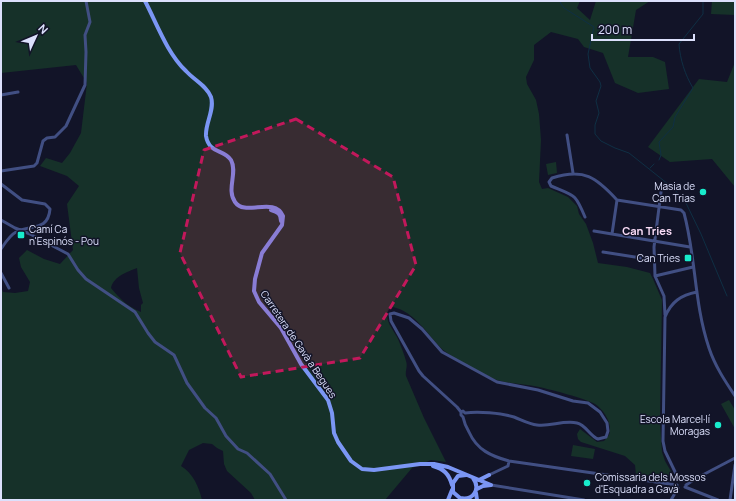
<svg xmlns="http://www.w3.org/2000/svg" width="736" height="501" font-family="Manrope,sans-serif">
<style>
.green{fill:#163129;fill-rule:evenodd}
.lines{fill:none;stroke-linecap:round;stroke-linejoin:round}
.stream{stroke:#0f2f44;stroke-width:1}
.street{stroke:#414f83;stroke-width:3}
.secondary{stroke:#7b96f4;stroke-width:4}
.marked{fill:#c2185b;fill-opacity:0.2;stroke:#c2185b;stroke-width:3;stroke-dasharray:8 5;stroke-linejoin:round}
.poi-dot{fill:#18eccc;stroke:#121428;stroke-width:1.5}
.labels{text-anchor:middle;stroke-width:3;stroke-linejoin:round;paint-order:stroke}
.poi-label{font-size:10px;fill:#dce0fc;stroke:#121428;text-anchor:end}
.street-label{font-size:10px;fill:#dce0fc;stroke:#121428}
.neighbourhood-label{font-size:11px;font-weight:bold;fill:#fcdef9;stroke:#121428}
</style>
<rect width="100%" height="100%" fill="#121428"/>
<path class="green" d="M 1,1 L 580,1 L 577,8 L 590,20 L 596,1 L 650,1 L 636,10 L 628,57 L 653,57 L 665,62 L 669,89 L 638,93 L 615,83 L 603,53 L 584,47 L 578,39 L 551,32 L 534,45 L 534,60 L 526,77 L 527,84 L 536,100 L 539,114 L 541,140 L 539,182 L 542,189 L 548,188 L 568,197 L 577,206 L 579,214 L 586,224 L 593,243 L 598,263 L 627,267 L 650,273 L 653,279 L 662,300 L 660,421 L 662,452 L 665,461 L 672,473 L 667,476 L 636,475 L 635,465 L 625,456 L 581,442 L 578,439 L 577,434 L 580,429 L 597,442 L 604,441 L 609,435 C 613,424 604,410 595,404 C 584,398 552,390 539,387 C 525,384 510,384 497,380 C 488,377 447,355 441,348 C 427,334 415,312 393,307 L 388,310 C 384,321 394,330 398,339 C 401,346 404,354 406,361 C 408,366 405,371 406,376 L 424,418 L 446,462 L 431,460 L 412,468 L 385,500 L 255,500 L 251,493 L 227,471 L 224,464 L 223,451 L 217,448 L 212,444 L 203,443 L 189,450 L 181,466 C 193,473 199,487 202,500 L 1,500 L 1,287 L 3,292 L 15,293 L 28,291 L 30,282 L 21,267 L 19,258 L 27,250 L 44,259 L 60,264 L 73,250 L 67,204 L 79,186 L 67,176 L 40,166 L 46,158 L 62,163 L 70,153 L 81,133 L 87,83 L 76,65 L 1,73 ZM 137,268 L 139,288 L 143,303 L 141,305 L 141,312 C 127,306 120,299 111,288 C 114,276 127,272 137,268 Z
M 712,1 L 735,1 L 735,15 L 711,14 Z
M 735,62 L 735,187 L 712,159 L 670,162 L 648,147 L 699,79 L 727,82 Z
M 556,162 L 557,173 L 548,175 L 546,164 Z
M 729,400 L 735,410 L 735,429 L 721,404 Z
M 573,445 L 595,449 L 593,459 L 571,456 Z"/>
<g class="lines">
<path class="stream" d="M 560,1 L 561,4 L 564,8 L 594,27 L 588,54 L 590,68 L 600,82 L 601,86 L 596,101 L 599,113 L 595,125 L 595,134 L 601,141 L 615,148 L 629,153 L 673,188 L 685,201 L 701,234 L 727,296
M 659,160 L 661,155 L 659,142 L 673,127 L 675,117 L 693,88 C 685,75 680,59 679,44 L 703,14 L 703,1
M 650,168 L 654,164"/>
<path class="street" d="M 1,95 L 18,92
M 567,135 L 573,173
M 1,171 L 34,166 L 37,163 L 43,141 L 47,138 L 55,137 L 66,126 L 85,85 L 86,52 L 85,35 L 90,22 L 86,1
M 1,184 L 22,200 L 45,204 L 50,209 C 48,232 30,224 16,232 C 10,235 5,243 1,249
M 661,192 L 654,247 L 655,276 L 664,296 L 665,315
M 617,200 L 681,210 L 684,213 C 696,257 694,304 709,348 C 715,366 725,381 735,396
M 585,217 C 575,193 575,196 551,186 L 549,182 L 552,178 C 584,168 596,177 617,200
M 1,220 L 15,228 L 30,234 L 68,254 L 78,270 L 86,279 L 135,312 L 148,333 L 155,342 L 174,355 L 187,383 L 205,408 L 216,418 L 226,436 L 238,449 L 247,453 L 270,474 L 286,500
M 594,231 L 690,247
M 612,234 L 617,200
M 603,252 L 654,260
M 1,273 L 9,288
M 655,276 L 693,267
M 461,412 L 463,411 L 465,413 C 478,411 501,413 514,417 C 522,420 529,424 537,425 C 550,427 563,420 577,423 C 586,425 590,436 598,439 L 606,437 L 608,431 L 607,423 L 600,412 L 588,403 L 573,401 L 538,390 L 497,382 L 442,352 L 422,329 L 409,318 L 394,313 L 390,314 L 391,321 L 419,371 L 423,376 L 457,407 L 461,412 L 461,415 L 463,417 C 464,422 466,427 469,432 C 477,450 491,456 509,461 L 677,485
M 489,475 L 508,466 L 509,461
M 679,480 L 665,451 L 663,441 L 665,317 C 671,302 681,295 697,292
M 679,480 L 693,480
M 491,485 L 584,500
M 686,485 L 695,479 L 735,458
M 685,487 L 718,500
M 671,500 L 678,488
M 730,500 L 735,465"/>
<path class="secondary" d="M 145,1 C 157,24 167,53 186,71 C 194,80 207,86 211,97 C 215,110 205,123 206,136 C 209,154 224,149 231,160 C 238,173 226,189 235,202 C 245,217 274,196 283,216 L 282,225 L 262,253 L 255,279 L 254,291 L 259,302 L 281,328 L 301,364 L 328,400 L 332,413 L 334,433 L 338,442 L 351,461 L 362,469 L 374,470 L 420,464 L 434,464 L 448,467 L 491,485
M 271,210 C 278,212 281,214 281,221
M 433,466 C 444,469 449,474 452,485
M 466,475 L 458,476 L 453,483 L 453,492 L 460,498 C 473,501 481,489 473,478
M 479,480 L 489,475
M 477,489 L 483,486 L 491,485
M 476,493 L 477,500
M 448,500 L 452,490"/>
</g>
<path class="marked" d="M 296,119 L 393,177 L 416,265 L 360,358 L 241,377 L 180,253 L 204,150 Z"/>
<g class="poi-dot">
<circle cx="703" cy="192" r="4"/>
<rect x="17" y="231" width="8" height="8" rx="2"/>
<rect x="684" y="254" width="8" height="8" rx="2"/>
<circle cx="718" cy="425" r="4"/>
<circle cx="587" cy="483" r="4"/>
</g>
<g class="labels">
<g class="poi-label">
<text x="695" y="190">Masia de<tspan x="695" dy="12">Can Trias</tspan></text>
<text x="29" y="233" text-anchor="start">Camí Ca<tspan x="29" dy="12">n'Espinós - Pou</tspan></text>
<text x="680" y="262">Can Tries</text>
<text x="710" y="423">Escola Marcel·lí<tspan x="710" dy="12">Moragas</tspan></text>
<text x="595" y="481" text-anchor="start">Comissaria dels Mossos<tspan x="595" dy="12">d'Esquadra a Gavà</tspan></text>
</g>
<g class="street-label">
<text transform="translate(299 344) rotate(56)" y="4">Carretera de Gavà a Begues</text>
</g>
<g class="neighbourhood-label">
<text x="647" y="235">Can Tries</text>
</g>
</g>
<rect width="736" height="501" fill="none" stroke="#dce0fc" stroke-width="4"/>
<g transform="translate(36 36) rotate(46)" stroke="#121428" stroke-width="3" paint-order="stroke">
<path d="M0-3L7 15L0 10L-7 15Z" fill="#dce0fc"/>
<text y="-6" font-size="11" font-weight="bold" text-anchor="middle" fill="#dce0fc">N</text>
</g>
<path d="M592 34v6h102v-6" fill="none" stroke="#dce0fc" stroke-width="2"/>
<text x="598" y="34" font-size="12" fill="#dce0fc" stroke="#121428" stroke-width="3" paint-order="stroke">200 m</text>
</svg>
